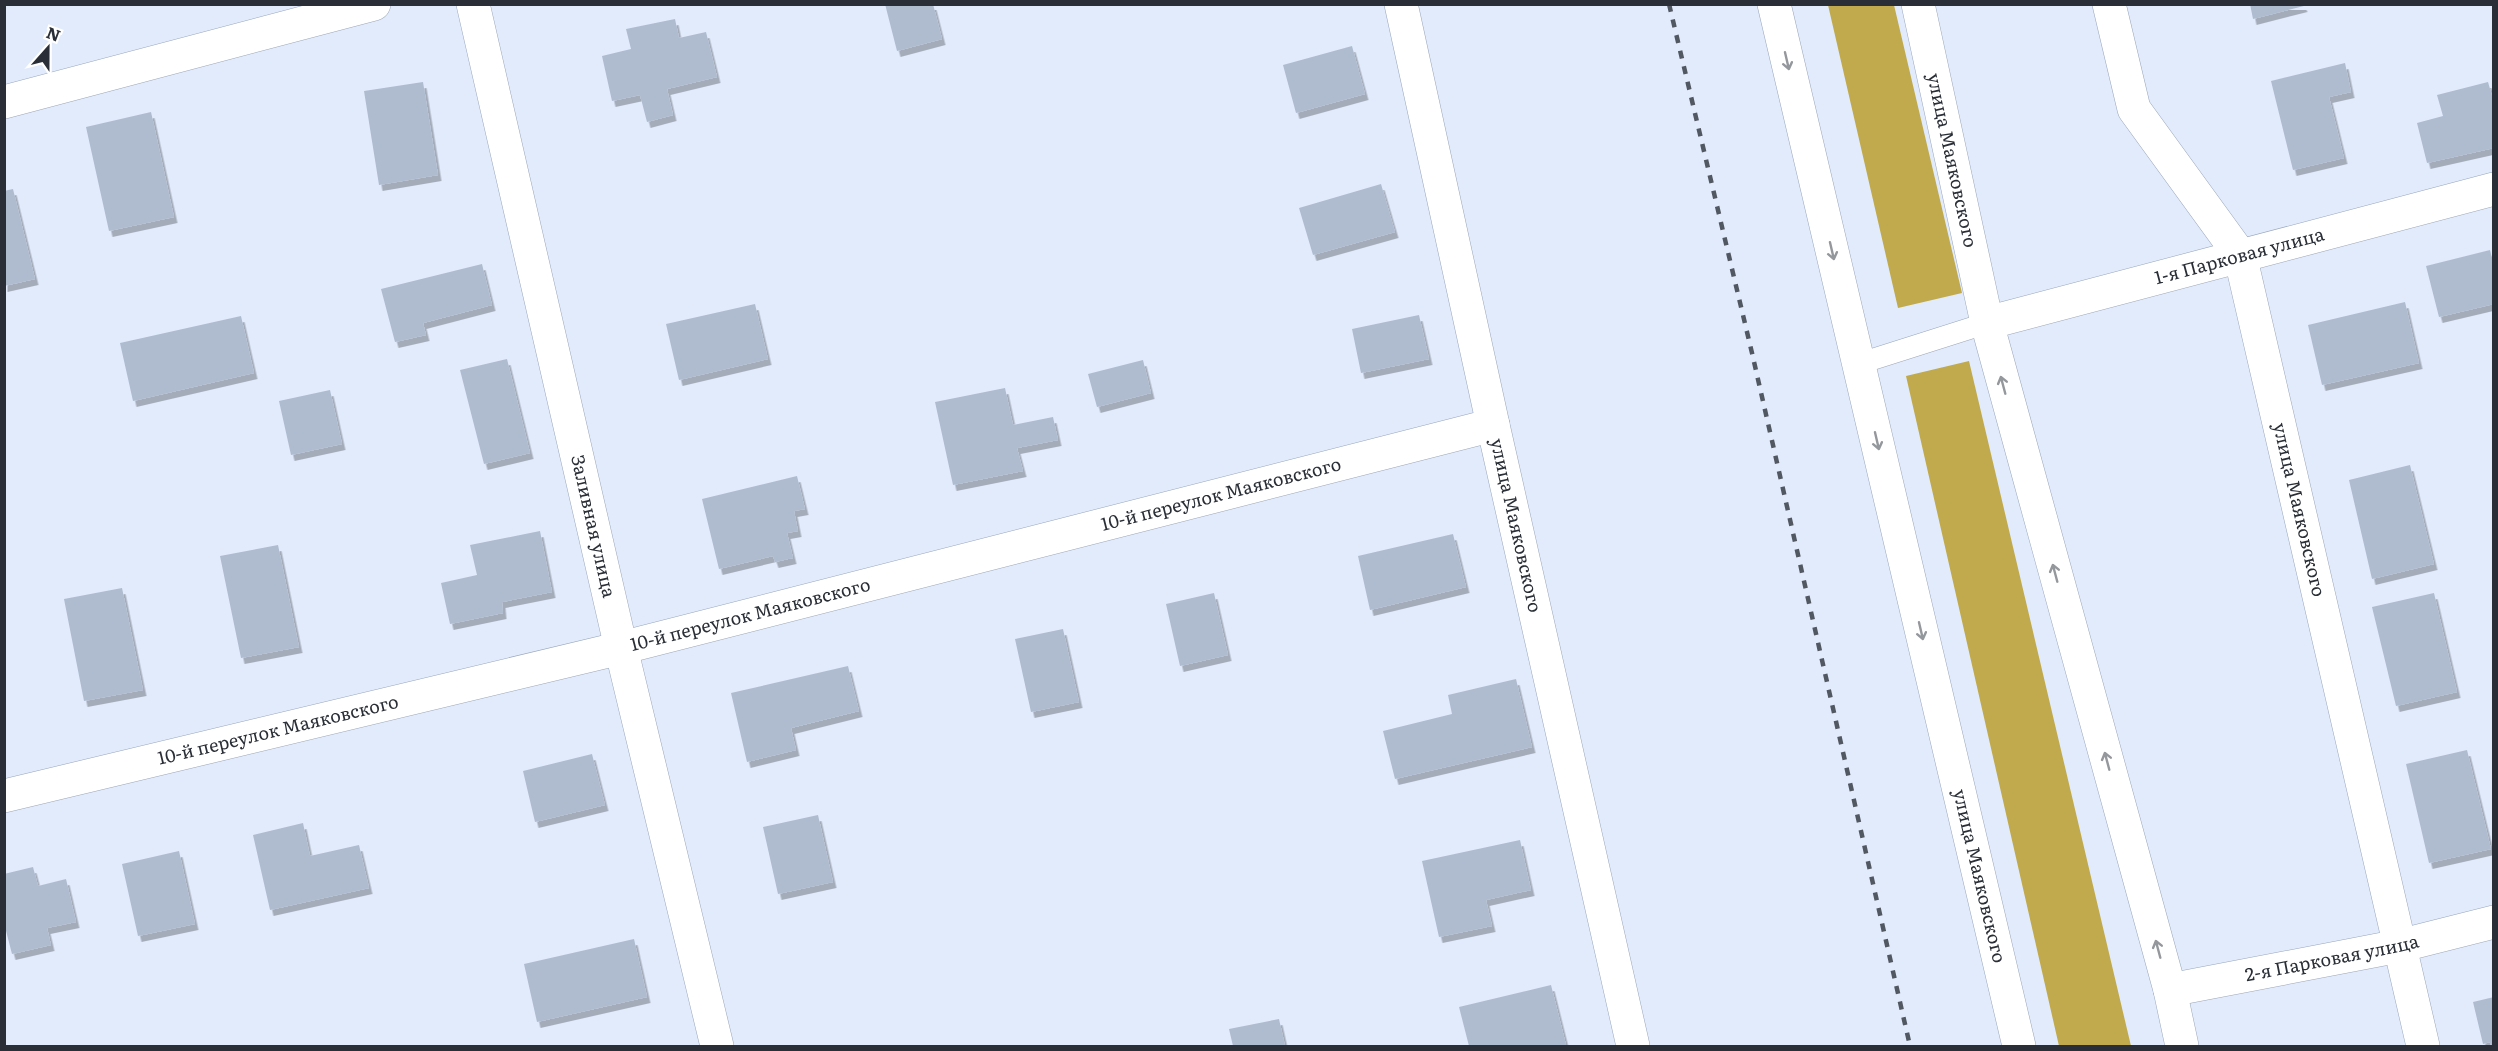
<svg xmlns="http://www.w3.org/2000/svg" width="2498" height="1051" font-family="Literata,serif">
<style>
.forest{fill:#c0aa4d}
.building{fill:#afbcd0;filter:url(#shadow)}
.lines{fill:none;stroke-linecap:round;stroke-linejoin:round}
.lane-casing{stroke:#9aa6ba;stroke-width:22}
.street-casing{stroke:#9aa6ba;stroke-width:34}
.secondary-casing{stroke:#9aa6ba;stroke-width:34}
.lane{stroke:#fff;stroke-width:21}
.street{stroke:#fff;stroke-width:33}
.secondary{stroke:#fff;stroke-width:33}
.rail{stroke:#525862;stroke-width:4.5;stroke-dasharray:8 8;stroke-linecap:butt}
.oneway{stroke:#94979b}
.labels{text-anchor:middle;stroke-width:4.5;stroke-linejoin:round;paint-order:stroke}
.street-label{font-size:18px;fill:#2a2f37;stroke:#fff}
</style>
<defs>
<filter id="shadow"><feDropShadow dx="3.5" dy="6" stdDeviation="0" flood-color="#0004"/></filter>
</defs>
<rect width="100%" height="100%" fill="#e1ebfc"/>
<path class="forest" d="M 1828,5 L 1894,5 L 1962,293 L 1898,308 Z
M 1969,361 L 2131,1046 L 2059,1046 L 1906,376 Z"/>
<path class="building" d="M 885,4 L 933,4 L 942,39 L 897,51 Z
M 2250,4 L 2303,4 L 2304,6 L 2253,19 Z
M 675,19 L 679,38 L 706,32 L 717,77 L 667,89 L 673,115 L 647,122 L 640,95 L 612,101 L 602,56 L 631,49 L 626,29 Z
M 1352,46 L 1365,94 L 1296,113 L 1283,65 Z
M 2345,63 L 2351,92 L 2329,97 L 2344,158 L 2293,170 L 2271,81 Z
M 423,82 L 438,175 L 379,185 L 364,91 Z
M 2488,82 L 2494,103 L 2494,148 L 2427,163 L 2417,123 L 2443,116 L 2437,95 Z
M 151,112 L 174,217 L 109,231 L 86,127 Z
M 1381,184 L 1395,232 L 1313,255 L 1299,208 Z
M 13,189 L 35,279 L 4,286 L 4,191 Z
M 2490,250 L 2494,266 L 2494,304 L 2439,317 L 2426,266 Z
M 482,264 L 492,305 L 423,323 L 426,335 L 395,342 L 381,289 Z
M 2405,302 L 2419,363 L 2322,385 L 2308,325 Z
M 755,304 L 768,359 L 679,380 L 666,324 Z
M 1419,315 L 1429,359 L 1361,373 L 1352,329 Z
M 241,316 L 254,373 L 133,401 L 120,343 Z
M 507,359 L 530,453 L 484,464 L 460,370 Z
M 1143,360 L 1151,393 L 1097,407 L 1088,374 Z
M 1005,388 L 1013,425 L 1053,417 L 1058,440 L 1017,448 L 1023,471 L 953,485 L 935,402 Z
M 330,390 L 342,444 L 291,455 L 279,401 Z
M 2410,465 L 2434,564 L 2372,579 L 2349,480 Z
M 797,476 L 805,509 L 794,511 L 798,531 L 787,533 L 793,558 L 775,562 L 773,556 L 719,569 L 702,499 Z
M 540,531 L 552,592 L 502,602 L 503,613 L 450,624 L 441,583 L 477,575 L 470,545 Z
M 1453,534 L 1466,587 L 1370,610 L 1358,556 Z
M 278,545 L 299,647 L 241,658 L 220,556 Z
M 122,588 L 143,690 L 84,701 L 64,599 Z
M 1214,593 L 1228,655 L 1180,666 L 1166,604 Z
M 2434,593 L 2457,692 L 2396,706 L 2372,607 Z
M 1063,629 L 1079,702 L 1031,712 L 1015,639 Z
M 848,666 L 859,711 L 791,728 L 796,750 L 747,762 L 731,693 Z
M 1516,679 L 1532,747 L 1395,779 L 1383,731 L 1452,714 L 1448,695 Z
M 2467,750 L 2491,849 L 2429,863 L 2406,764 Z
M 592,754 L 605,805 L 535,822 L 523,771 Z
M 818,815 L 833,882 L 778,894 L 763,827 Z
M 303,823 L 310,856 L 359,845 L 369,888 L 270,910 L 253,835 Z
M 1520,840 L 1531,890 L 1486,900 L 1492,926 L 1439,937 L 1422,861 Z
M 179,851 L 195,924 L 138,936 L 122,864 Z
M 33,867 L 38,886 L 66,879 L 76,922 L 47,928 L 51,945 L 12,954 L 4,923 L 4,874 Z
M 634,939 L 647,997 L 537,1022 L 524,964 Z
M 1551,985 L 1566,1045 L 1469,1046 L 1459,1007 Z
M 2494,997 L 2494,1046 L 2491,1046 L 2490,1042 L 2483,1044 L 2473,1002 Z
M 1279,1019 L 1285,1046 L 1233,1046 L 1229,1029 Z"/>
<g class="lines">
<g class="lane-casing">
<path id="lane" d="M 1858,364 L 1987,323"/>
</g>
<g class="street-casing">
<g id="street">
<path id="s1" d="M 473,4 L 621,648 L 717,1046"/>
<path id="s2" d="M 1401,4 L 1493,425 L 1633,1046"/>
<path id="s3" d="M 2109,4 L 2134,109 L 2240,255 L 2423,1046"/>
<path d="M 4,102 L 374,4"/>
<path id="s4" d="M 1987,323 L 2494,189"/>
<path id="s5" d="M 4,796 L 621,648 L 1493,425"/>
<path id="s6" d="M 2170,990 L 2399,946 L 2494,922"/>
</g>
</g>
<g class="secondary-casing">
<g id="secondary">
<path id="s7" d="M 1774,4 L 2019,1046"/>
<path id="s8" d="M 1918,4 L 1987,323 L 2170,990 L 2182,1046"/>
</g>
</g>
<use href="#lane" class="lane"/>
<use href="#street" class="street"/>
<use href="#secondary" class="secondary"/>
<path class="rail" d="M 1669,4 L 1752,353 L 1910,1046"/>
</g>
<defs><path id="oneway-shaft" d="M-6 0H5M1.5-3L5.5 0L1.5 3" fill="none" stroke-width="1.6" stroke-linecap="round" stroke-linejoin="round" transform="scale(1.5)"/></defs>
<g class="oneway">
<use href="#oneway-shaft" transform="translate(1787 61) rotate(77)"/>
<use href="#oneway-shaft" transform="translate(1832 251) rotate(77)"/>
<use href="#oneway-shaft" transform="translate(2003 385) rotate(-105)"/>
<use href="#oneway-shaft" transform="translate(1877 441) rotate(77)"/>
<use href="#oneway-shaft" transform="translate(2055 573) rotate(-105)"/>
<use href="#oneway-shaft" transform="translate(1921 631) rotate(77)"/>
<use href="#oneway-shaft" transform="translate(2107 761) rotate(-105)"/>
<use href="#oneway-shaft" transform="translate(2158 949) rotate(-105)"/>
</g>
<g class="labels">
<g class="street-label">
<text dy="6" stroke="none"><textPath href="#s8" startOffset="160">улица Маяковского</textPath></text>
<text dy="6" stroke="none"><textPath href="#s4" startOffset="261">1-я Парковая улица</textPath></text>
<text dy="6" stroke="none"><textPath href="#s5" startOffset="1254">10-й переулок Маяковского</textPath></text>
<text dy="6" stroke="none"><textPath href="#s3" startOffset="550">улица Маяковского</textPath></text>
<text dy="6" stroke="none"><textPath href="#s1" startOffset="536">Заливная улица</textPath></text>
<text dy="6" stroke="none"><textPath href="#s2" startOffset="534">улица Маяковского</textPath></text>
<text dy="6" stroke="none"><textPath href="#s5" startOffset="768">10-й переулок Маяковского</textPath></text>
<text dy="6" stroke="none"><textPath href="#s5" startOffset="282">10-й переулок Маяковского</textPath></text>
<text dy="6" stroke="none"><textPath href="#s7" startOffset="896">улица Маяковского</textPath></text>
<text dy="6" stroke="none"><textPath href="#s6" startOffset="165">2-я Парковая улица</textPath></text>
</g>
</g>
<rect width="2498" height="1051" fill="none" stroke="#2a2f37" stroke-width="12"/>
<g transform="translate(48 48) rotate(21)" stroke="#ffffff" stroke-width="4.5" paint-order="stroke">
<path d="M0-4.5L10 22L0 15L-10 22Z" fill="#2a2f37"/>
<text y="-9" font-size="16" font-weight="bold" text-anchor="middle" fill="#2a2f37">N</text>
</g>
</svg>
